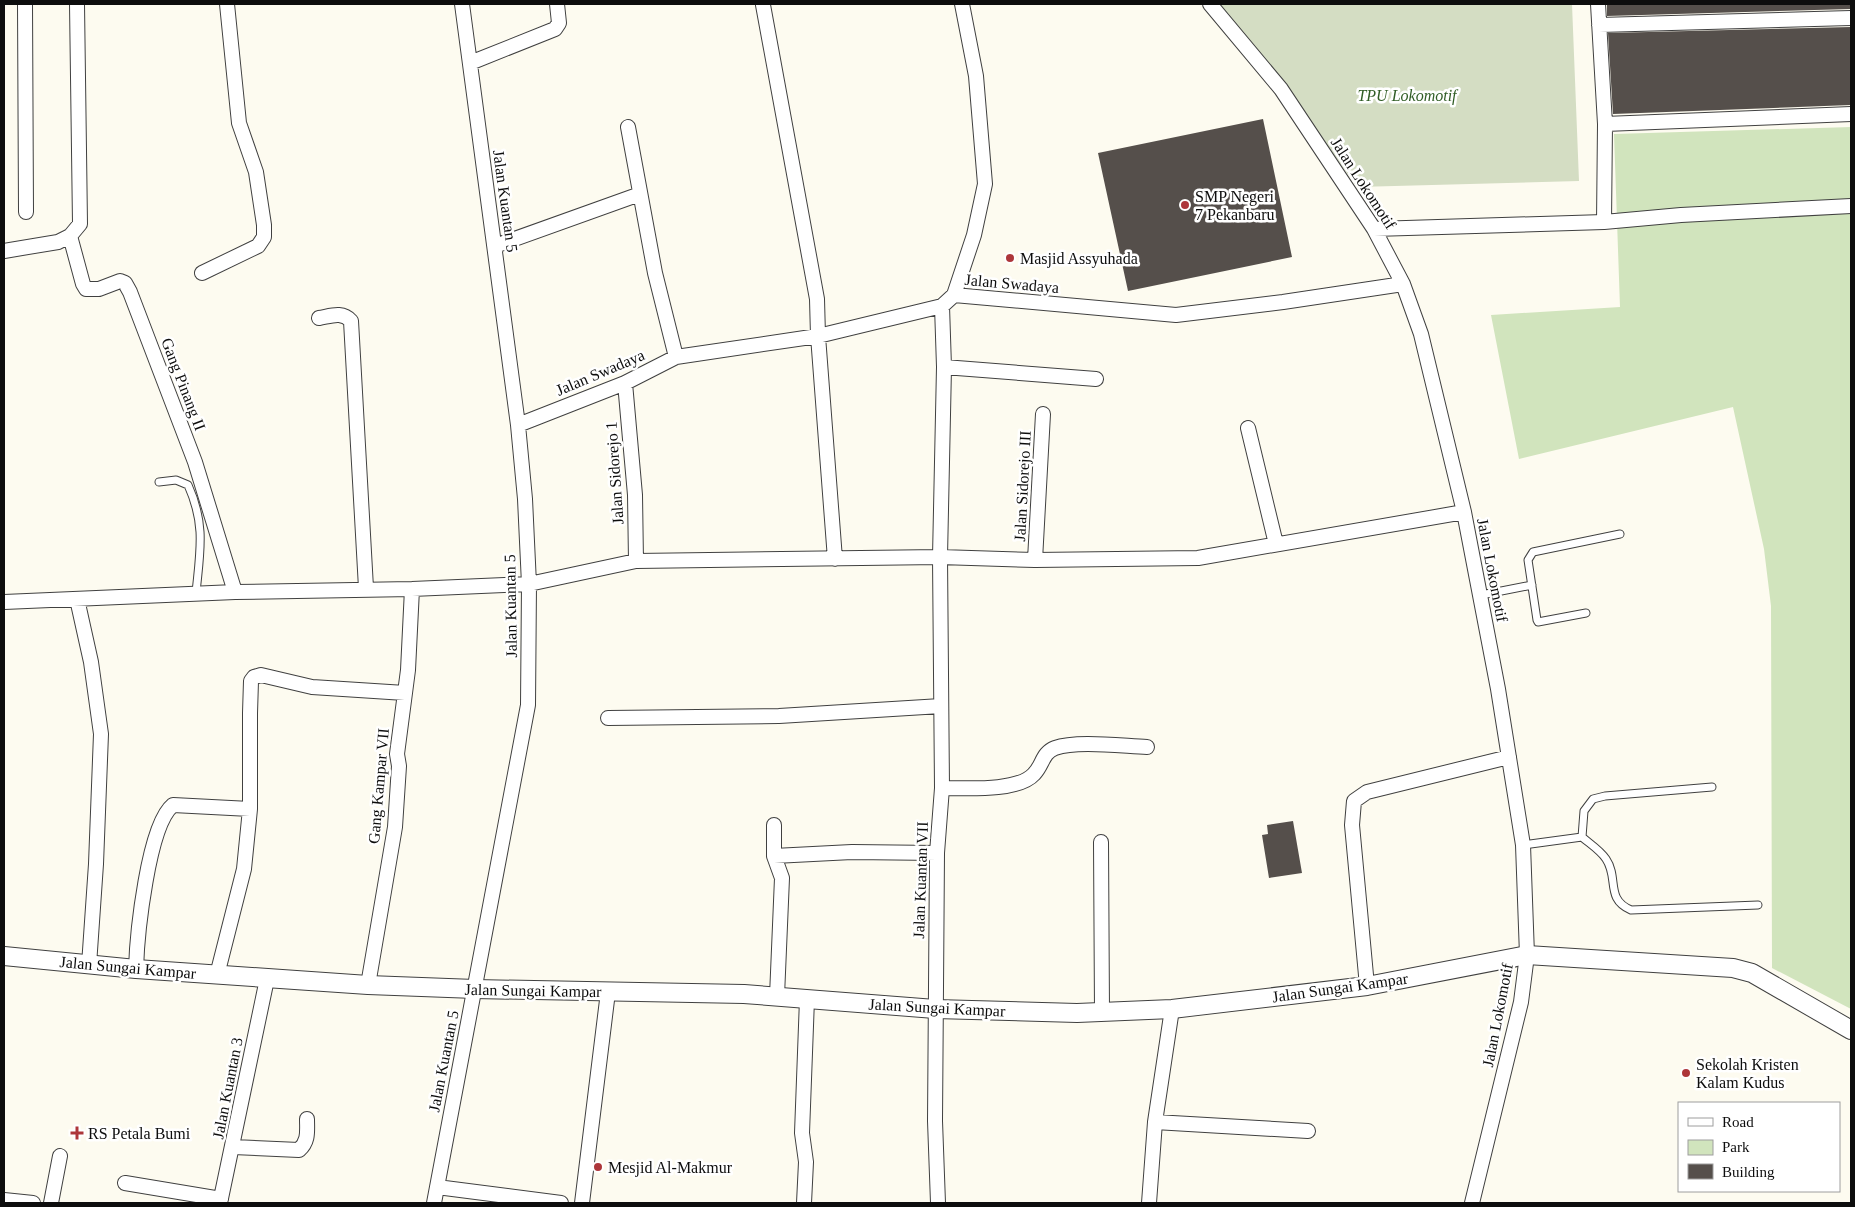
<svg xmlns="http://www.w3.org/2000/svg" width="1855" height="1207" font-family="'Times New Roman',serif">
<style>
.green{fill:#d1e4bd}
.cemetery{fill:#d4ddc3}
.building{fill:#554f4b}
.lines{fill:none;stroke-linecap:round;stroke-linejoin:round}
.service-casing{stroke:#404040;stroke-width:9}
.minor-casing{stroke:#404040;stroke-width:16}
.tertiary-casing{stroke:#404040;stroke-width:20}
.service{stroke:#fff;stroke-width:7}
.minor{stroke:#fff;stroke-width:14}
.tertiary{stroke:#fff;stroke-width:18}
.poi-dot{fill:#ad363a;stroke:#fff;stroke-width:2}
.labels{text-anchor:middle;stroke-width:5;stroke-linejoin:round;paint-order:stroke}
.park-label{font-size:16px;font-style:italic;fill:#305d25;stroke:#fff}
.street-label{font-size:16px;fill:#0d0d0d;stroke:#fff}
.poi-label{font-size:16px;fill:#0d0d0d;stroke:#fff;text-anchor:start}
</style>
<rect width="100%" height="100%" fill="#fdfbf0"/>
<path class="green" d="M 1851,127 L 1851,1009 L 1772,968 L 1771,606 L 1764,549 L 1733,407 L 1519,459 L 1491,315 L 1620,307 L 1614,134 Z"/>
<path class="cemetery" d="M 1215,4 L 1572,4 L 1579,181 L 1357,187 L 1285,87 Z"/>
<path class="building" d="M 1607,4 L 1851,4 L 1851,9 L 1607,16 Z
M 1851,27 L 1851,105 L 1613,114 L 1608,33 Z
M 1263,119 L 1292,257 L 1128,291 L 1098,153 Z
M 1293,821 L 1302,873 L 1269,878 L 1262,835 L 1268,834 L 1267,825 Z"/>
<g class="lines">
<g class="service-casing">
<path id="service" d="M 159,482 L 176,480 L 188,485 C 206,525 200,551 196,593
M 1481,595 L 1532,585
M 1586,613 L 1538,622 L 1537,620 L 1528,560 L 1533,552 L 1620,534
M 1582,837 C 1590,844 1600,850 1606,859 C 1619,878 1605,899 1631,910 L 1758,905
M 1523,845 L 1582,837 L 1584,811 L 1593,799 L 1605,796 L 1712,787"/>
</g>
<g class="minor-casing">
<path id="minor" d="M 25,4 L 26,212
M 1210,4 L 1281,89 L 1374,229 L 1403,284 L 1421,334 L 1464,512 L 1498,689 L 1523,845 L 1527,955 L 1521,1002 L 1472,1203
M 1598,4 L 1605,124 L 1604,222
M 763,5 L 817,299 L 818,336 L 835,559
M 1599,25 L 1851,18
M 470,63 L 555,29 L 559,23 L 557,4
M 1605,124 L 1851,114
M 628,127 L 655,273 L 676,357
M 1374,229 L 1604,222 L 1681,215 L 1851,206
M 70,236 L 83,284 L 86,289 L 99,289 L 120,281 L 125,283 L 130,292 L 195,462 L 235,592
M 495,246 L 640,194
M 4,251 L 58,242 L 70,236 L 80,224 L 77,4
M 202,273 L 258,246 L 264,237 L 264,225 L 256,172 L 239,123 L 227,4
M 954,295 L 974,235 L 985,184 L 976,76 L 962,4
M 319,318 C 331,316 342,311 351,321 L 366,588
M 944,367 L 1096,379
M 625,383 L 635,495 L 636,561
M 518,425 L 625,383 L 676,357 L 818,336 L 942,306 L 954,295 L 1176,315 L 1283,302 L 1403,284
M 1248,428 L 1276,544
M 1035,560 L 1043,414
M 77,599 L 91,662 L 101,734 L 96,864 L 89,965
M 4,602 L 235,592 L 412,589 L 529,584 L 636,561 L 940,557 L 1035,560 L 1198,558 L 1464,512
M 608,718 L 779,716 L 941,706
M 942,788 C 965,788 1018,792 1034,774 C 1043,765 1042,753 1055,748 C 1076,740 1122,746 1147,747
M 774,825 L 774,856 L 782,878 L 777,996
M 1101,842 L 1102,1012
M 774,856 L 852,852 L 937,853
M 136,969 C 137,935 148,825 173,805 L 250,809
M 217,975 L 244,869 L 250,809 L 250,713 L 251,681 L 254,677 L 261,675 L 312,687 L 405,693
M 368,985 L 395,827 L 399,766 L 397,754 L 408,670 L 412,589
M 1367,986 L 1352,825 L 1354,801 L 1367,792 L 1509,757
M 1155,1122 L 1308,1131
M 233,1147 L 299,1150 C 309,1141 307,1131 307,1119
M 125,1183 L 221,1199
M 437,1187 L 561,1203
M 4,1200 L 33,1203
M 51,1203 L 60,1156
M 220,1203 L 267,979
M 434,1203 L 528,705 L 529,584 L 525,499 L 518,425 L 462,4
M 582,1203 L 608,992
M 804,1203 L 806,1162 L 802,1133 L 807,999
M 938,1203 L 935,1121 L 937,853 L 942,788 L 940,557 L 944,367 L 942,306
M 1149,1203 L 1155,1122 L 1172,1009"/>
</g>
<g class="tertiary-casing">
<path id="tertiary" d="M 4,956 L 136,969 L 368,985 L 475,989 L 744,994 L 935,1009 L 1077,1013 L 1172,1009 L 1367,986 L 1527,955 L 1733,968 L 1752,973 L 1851,1030"/>
</g>
<use href="#service" class="service"/>
<use href="#minor" class="minor"/>
<use href="#tertiary" class="tertiary"/>
</g>
<g class="poi-dot">
<circle cx="1185" cy="205" r="5"/>
<circle cx="1010" cy="258" r="5"/>
<circle cx="1686" cy="1073" r="5"/>
<path d="M74.5 1125.5h5v5h5v5h-5v5h-5v-5h-5v-5h5z"/>
<circle cx="598" cy="1167" r="5"/>
</g>
<g class="labels">
<g class="park-label">
<text x="1407" y="101">TPU Lokomotif</text>
</g>
<g class="street-label">
<text transform="translate(1364 183) rotate(57)" y="6">Jalan Lokomotif</text>
<text transform="translate(506 201) rotate(82)" y="6">Jalan Kuantan 5</text>
<text transform="translate(1012 283) rotate(5)" y="6">Jalan Swadaya</text>
<text transform="translate(600 372) rotate(-23)" y="6">Jalan Swadaya</text>
<text transform="translate(184 384) rotate(69)" y="6">Gang Pinang II</text>
<text transform="translate(614 473) rotate(-94)" y="6">Jalan Sidorejo 1</text>
<text transform="translate(1022 486) rotate(-87)" y="6">Jalan Sidorejo III</text>
<text transform="translate(1493 570) rotate(79)" y="6">Jalan Lokomotif</text>
<text transform="translate(510 606) rotate(-91)" y="6">Jalan Kuantan 5</text>
<text transform="translate(378 786) rotate(-85)" y="6">Gang Kampar VII</text>
<text transform="translate(920 880) rotate(-88)" y="6">Jalan Kuantan VII</text>
<text transform="translate(128 967) rotate(5)" y="6">Jalan Sungai Kampar</text>
<text transform="translate(1340 987) rotate(-8)" y="6">Jalan Sungai Kampar</text>
<text transform="translate(533 990) rotate(1)" y="6">Jalan Sungai Kampar</text>
<text transform="translate(937 1007) rotate(3)" y="6">Jalan Sungai Kampar</text>
<text transform="translate(1497 1015) rotate(-79)" y="6">Jalan Lokomotif</text>
<text transform="translate(443 1061) rotate(-79)" y="6">Jalan Kuantan 5</text>
<text transform="translate(227 1088) rotate(-79)" y="6">Jalan Kuantan 3</text>
</g>
<g class="poi-label">
<text x="1195" y="202">SMP Negeri<tspan x="1195" dy="18">7 Pekanbaru</tspan></text>
<text x="1020" y="264">Masjid Assyuhada</text>
<text x="1696" y="1070">Sekolah Kristen<tspan x="1696" dy="18">Kalam Kudus</tspan></text>
<text x="88" y="1139">RS Petala Bumi</text>
<text x="608" y="1173">Mesjid Al-Makmur</text>
</g>
</g>
<rect width="1855" height="1207" fill="none" stroke="#0d0d0d" stroke-width="10"/>
<rect x="1678" y="1102" width="162" height="90" fill="#ffffff" stroke="#9e9e9e"/>
<rect x="1688" y="1118" width="25" height="8" fill="#ffffff" stroke="#9e9e9e"/>
<text x="1722" y="1127" font-size="15" fill="#0d0d0d">Road</text>
<rect x="1688" y="1140" width="25" height="15" fill="#d1e4bd" stroke="#9e9e9e"/>
<text x="1722" y="1152" font-size="15" fill="#0d0d0d">Park</text>
<rect x="1688" y="1164" width="25" height="15" fill="#554f4b" stroke="#9e9e9e"/>
<text x="1722" y="1177" font-size="15" fill="#0d0d0d">Building</text>
</svg>
